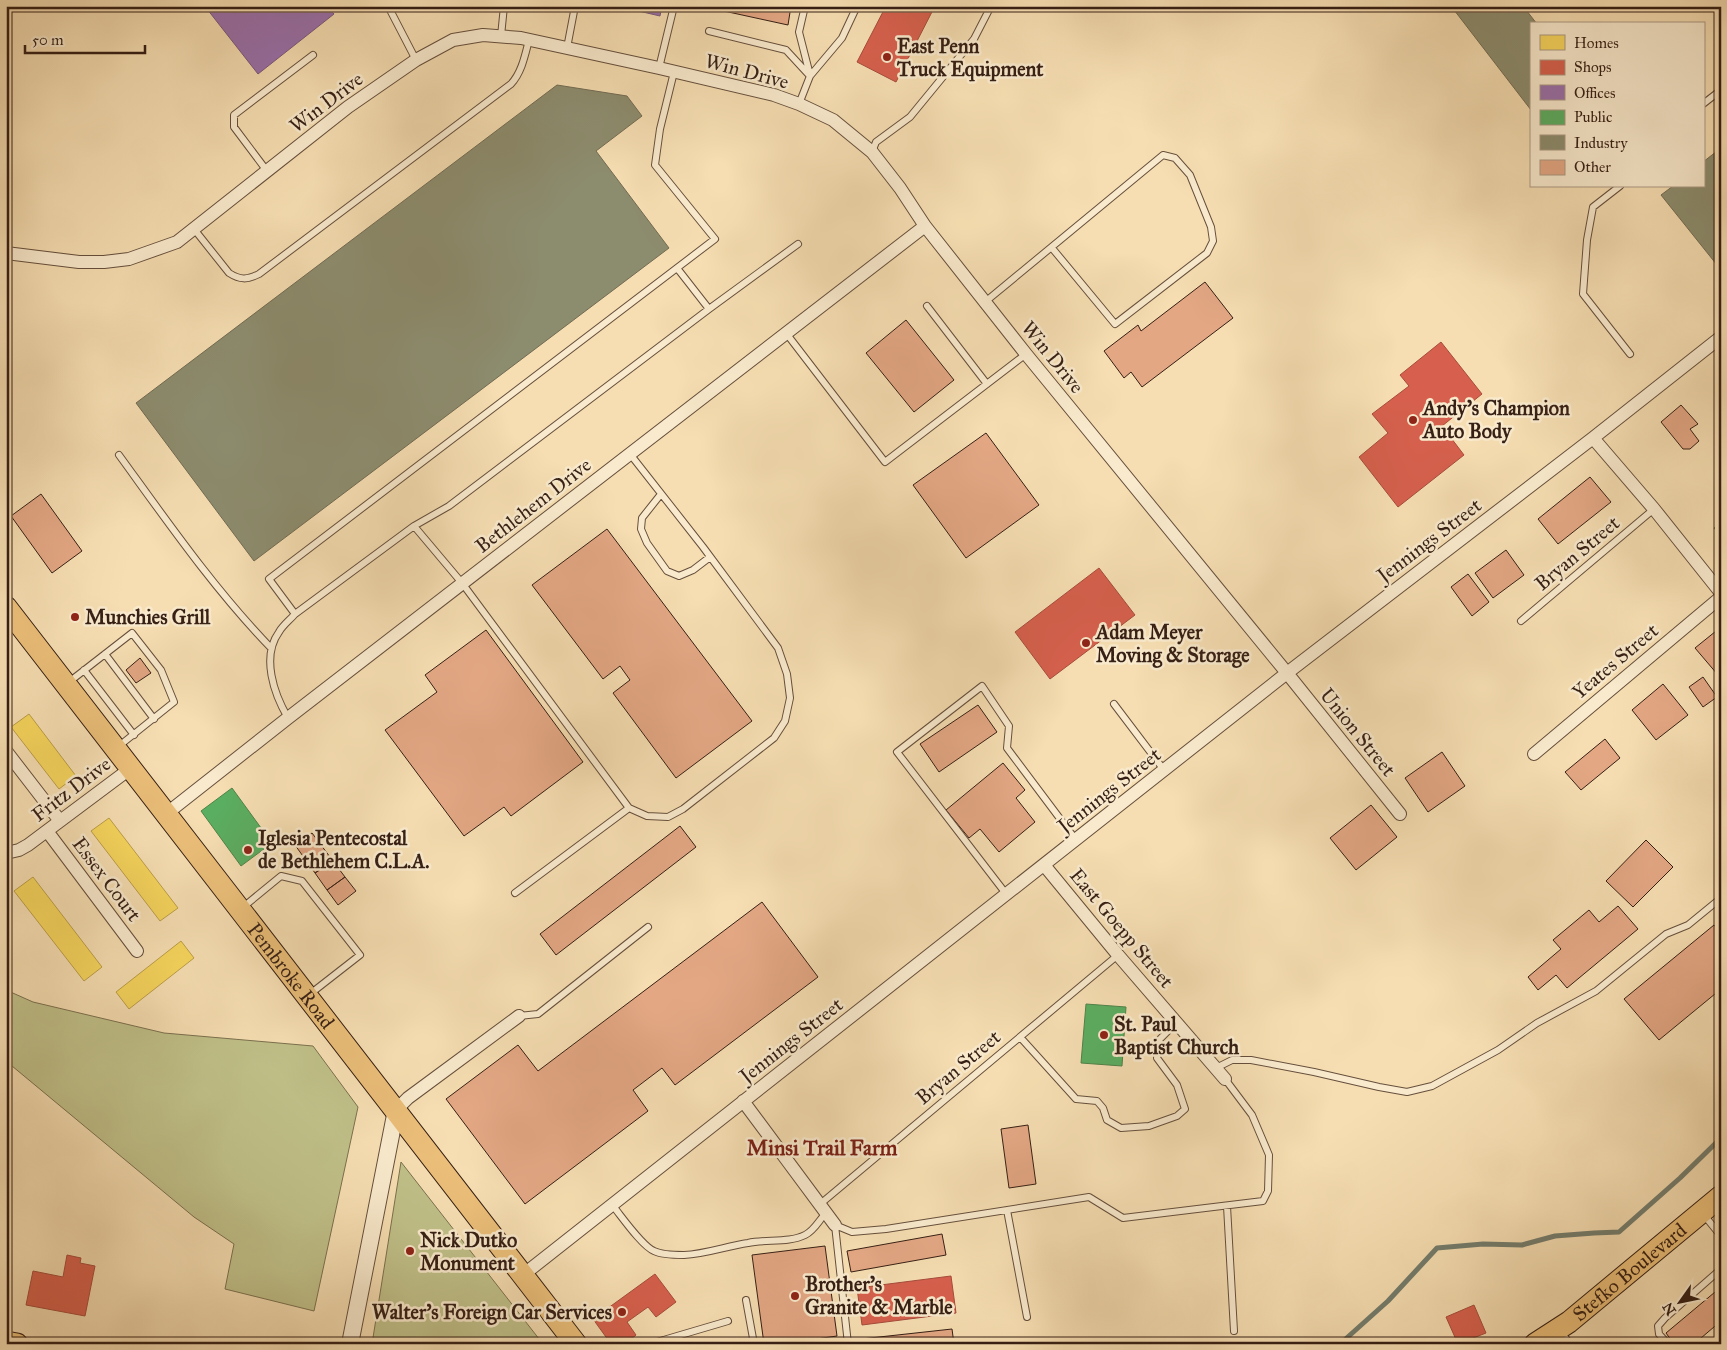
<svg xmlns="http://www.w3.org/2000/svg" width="1727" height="1350" font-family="'IM FELL Great Primer',serif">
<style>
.green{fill:#c0c089;stroke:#7b704e}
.homes{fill:#f6d55c;stroke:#bc9e46}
.shops{fill:#d6604d;stroke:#a64c3c}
.offices{fill:#9970ab;stroke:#7b587e}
.public{fill:#5aae61;stroke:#4f834a}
.industry{fill:#8c8c6e;stroke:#726b53}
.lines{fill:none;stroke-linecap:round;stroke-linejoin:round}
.stream{stroke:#747d6d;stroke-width:5}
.building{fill:#e3a784;stroke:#361f14}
.service-casing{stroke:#664f3c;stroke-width:8}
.minor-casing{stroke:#664f3c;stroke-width:14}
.tertiary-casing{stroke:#664f3c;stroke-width:18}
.primary-casing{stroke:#361f14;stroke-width:23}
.service{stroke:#f9eacd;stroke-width:6}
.minor{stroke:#f9eacd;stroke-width:12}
.tertiary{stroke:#f9eacd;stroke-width:16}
.primary{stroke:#ebbf79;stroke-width:21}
.poi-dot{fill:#8f2418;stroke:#f9eacd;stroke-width:2}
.labels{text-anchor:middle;stroke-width:5;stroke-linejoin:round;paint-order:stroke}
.poi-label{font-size:20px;font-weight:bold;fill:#361f14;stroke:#f9eacd;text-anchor:start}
.street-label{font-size:20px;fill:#361f14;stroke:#f9eacd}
.neighbourhood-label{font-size:21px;font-weight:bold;fill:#7a1f14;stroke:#f9eacd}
</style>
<rect width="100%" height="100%" fill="#f6deb2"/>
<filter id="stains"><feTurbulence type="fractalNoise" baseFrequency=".004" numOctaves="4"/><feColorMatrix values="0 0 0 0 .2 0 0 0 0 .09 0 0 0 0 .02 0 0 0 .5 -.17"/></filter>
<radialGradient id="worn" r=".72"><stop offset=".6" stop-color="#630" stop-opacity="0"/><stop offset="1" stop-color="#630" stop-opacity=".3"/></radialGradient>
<path class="green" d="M 6,990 L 33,1002 L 164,1033 L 313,1046 L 358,1107 L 314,1311 L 225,1289 L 234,1244 L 194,1217 L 6,1061 Z
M 401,1162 L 543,1344 L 372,1344 Z"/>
<path class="homes" d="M 29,714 L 76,776 L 59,789 L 11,727 Z
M 6,808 L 11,809 L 7,830 L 6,830 Z
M 109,818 L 178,908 L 160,921 L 91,831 Z
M 33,877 L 102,967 L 84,981 L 14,891 Z
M 181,941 L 194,958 L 129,1009 L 116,992 Z"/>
<path class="shops" d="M 886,6 L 935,6 L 896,82 L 857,62 Z
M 1441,342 L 1482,394 L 1442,426 L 1464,455 L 1398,507 L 1359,457 L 1388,433 L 1372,414 L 1409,386 L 1400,375 Z
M 1099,568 L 1135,615 L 1050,679 L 1015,632 Z
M 67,1255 L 81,1258 L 80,1263 L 95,1266 L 85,1316 L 26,1305 L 33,1271 L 63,1277 Z
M 655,1274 L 676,1302 L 656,1317 L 648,1307 L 627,1322 L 636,1335 L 625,1344 L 611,1344 L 593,1319 Z
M 951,1276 L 956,1313 L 862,1325 L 857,1288 Z
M 1474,1305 L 1486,1333 L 1458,1344 L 1446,1317 Z"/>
<path class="offices" d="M 211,6 L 327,6 L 334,14 L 258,74 L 207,9 Z
M 617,6 L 662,6 L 660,16 Z"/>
<path class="public" d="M 232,788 L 272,843 L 241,866 L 201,811 Z
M 1086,1004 L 1126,1007 L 1122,1066 L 1081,1063 Z"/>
<path class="industry" d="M 1451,6 L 1523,6 L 1537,24 L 1531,24 L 1531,110 Z
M 557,85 L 627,96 L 642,116 L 596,151 L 669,248 L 254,561 L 136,403 Z
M 1721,148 L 1721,270 L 1661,195 L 1673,186 L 1703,186 L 1703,162 Z"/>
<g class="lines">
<path class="stream" d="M 1340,1344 L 1388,1301 L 1437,1248 L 1483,1244 L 1522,1245 L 1555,1236 L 1594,1233 L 1619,1232 L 1680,1178 L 1721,1138"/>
</g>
<path class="building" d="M 710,6 L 791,6 L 788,25 L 710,8 Z
M 1205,282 L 1233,318 L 1142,387 L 1131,372 L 1124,378 L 1104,351 L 1138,325 L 1141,331 Z
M 906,320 L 954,380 L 914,412 L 866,353 Z
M 1681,405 L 1698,424 L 1690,429 L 1699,441 L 1690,449 L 1683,449 L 1661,422 Z
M 986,433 L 1039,505 L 966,558 L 913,485 Z
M 1590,477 L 1611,502 L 1558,544 L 1538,519 Z
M 41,494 L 82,551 L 52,573 L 11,516 Z
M 1721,522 L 1721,536 L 1714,528 Z
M 607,529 L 752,721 L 676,778 L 613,693 L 630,680 L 620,666 L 603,679 L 532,585 Z
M 1506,550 L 1524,575 L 1493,598 L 1475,573 Z
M 1468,574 L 1489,602 L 1472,616 L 1451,587 Z
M 1721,627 L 1721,673 L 1718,675 L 1695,648 Z
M 486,630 L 583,762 L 511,816 L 504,807 L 464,836 L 385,730 L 437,692 L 425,675 Z
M 140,658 L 151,673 L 136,683 L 126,670 Z
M 1703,677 L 1717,697 L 1703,707 L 1689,687 Z
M 1663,684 L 1688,715 L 1656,740 L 1632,710 Z
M 978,705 L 997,732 L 939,772 L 920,744 Z
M 1605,739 L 1620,758 L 1581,790 L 1565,772 Z
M 1442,752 L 1465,786 L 1428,812 L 1405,778 Z
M 1003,763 L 1025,790 L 1016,798 L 1035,822 L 999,852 L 980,829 L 969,838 L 946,810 Z
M 1371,805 L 1397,837 L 1356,870 L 1330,838 Z
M 680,826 L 696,847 L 556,955 L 540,934 Z
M 312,833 L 333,861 L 315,873 L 295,845 Z
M 1646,840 L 1673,867 L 1633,907 L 1606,881 Z
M 333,861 L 345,877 L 327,890 L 315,873 Z
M 345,877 L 356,891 L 338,905 L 327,890 Z
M 762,902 L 818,977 L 675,1085 L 662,1068 L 633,1090 L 648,1111 L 525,1204 L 446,1099 L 518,1045 L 538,1071 Z
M 1618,906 L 1638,929 L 1567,988 L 1556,975 L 1538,990 L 1528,977 L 1561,949 L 1553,940 L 1589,910 L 1599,922 Z
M 1714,925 L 1721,933 L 1721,989 L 1659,1040 L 1624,999 Z
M 1028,1125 L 1036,1184 L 1009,1188 L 1001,1129 Z
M 942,1234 L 946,1255 L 851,1272 L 847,1251 Z
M 825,1246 L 837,1336 L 781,1344 L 764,1344 L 752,1255 Z
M 1721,1287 L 1721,1321 L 1694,1344 L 1674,1344 L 1666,1333 Z
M 952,1329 L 954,1344 L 862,1344 L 861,1339 Z"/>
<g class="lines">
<g class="service-casing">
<path id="service" d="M 388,6 L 416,60
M 805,6 L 799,32 L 810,75
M 709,31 L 786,50 L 810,76
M 501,36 L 504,6
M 567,48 L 575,6
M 659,68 L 674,6
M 674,72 L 660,129 L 655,165 L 715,239 L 269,579 L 295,614 L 414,526 L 449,506 L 709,309 L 798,244
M 799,104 L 810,76 L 842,38 L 857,6
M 1703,104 L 1721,90
M 872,152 L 876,142 L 910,117 L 974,39 L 991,6
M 267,171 L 234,127 L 234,115 L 313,55
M 1620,186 L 1593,207 L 1587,240 L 1583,294 L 1630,354
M 194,229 L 229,273 C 240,280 247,280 259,274 L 511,84 C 522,72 525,55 529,40
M 677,268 L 709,309
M 985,302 L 1163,155 L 1175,158 L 1190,175 L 1211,227 L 1213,241 L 1207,253 L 1115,324 L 1052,248
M 927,306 L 987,384
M 786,333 L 885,462 L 1026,354
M 119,455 C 167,521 214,589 271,648
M 661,494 L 642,518 L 641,529 L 647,543 L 667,571 L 679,576 L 693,570 L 710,557
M 414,526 L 462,583 L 629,808 L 515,893
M 1521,621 L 1654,509
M 105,654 L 154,719
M 84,670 L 134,735
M 69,682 L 132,633 L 161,670 L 174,702 L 119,746
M 1114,704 L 1164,770
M 288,718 C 274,694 261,657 279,632 C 283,625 290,620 295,614
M 629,808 L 647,816 L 668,817 L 683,809 L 774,738 L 785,721 L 790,698 L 787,674 L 778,648 L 703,547 L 630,454
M 1007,895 L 897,752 L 982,686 L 1009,726 L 1007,748 L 1076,840
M 242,908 L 281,876 L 302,881 L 360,955 L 310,994
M 519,1016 L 538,1014 L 648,927
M 1020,1037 L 1076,1099 L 1097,1101 L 1103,1108 L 1107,1120 L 1121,1128 L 1149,1126 L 1177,1116 L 1185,1109 L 1177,1085 L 1157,1058 L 1160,1039 L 1177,1022
M 1216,1068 L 1232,1060 L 1251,1060 L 1314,1072 L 1379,1087 L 1407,1092 L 1432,1086 L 1498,1050 L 1537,1023 L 1596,991 L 1666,934 L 1688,925 L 1721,898
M 819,1205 L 1118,955
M 613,1206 C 622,1217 642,1246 654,1251 C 662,1255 675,1255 684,1255 C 706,1254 727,1246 748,1243 C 766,1239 789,1243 805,1235 C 815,1230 819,1220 826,1213
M 1227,1206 L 1234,1331
M 1007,1210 L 1027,1317
M 1704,1215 L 1721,1236
M 746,1300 L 754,1344
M 1561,1332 L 1570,1344
M 650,1344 L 728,1321
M 848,1344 L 835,1225 L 852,1232 L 886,1229 L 1089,1197 L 1123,1218 L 1263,1201 L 1268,1191 L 1269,1155 L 1252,1115 L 1225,1079
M 1668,1344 L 1659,1334 L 1658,1326 L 1665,1318 L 1721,1269"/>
</g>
<g class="minor-casing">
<path id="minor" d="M 6,253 L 79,262 L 104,262 L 129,259 L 177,242 L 348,107 L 416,60 L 453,40 L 483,35 L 521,38 L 659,68 L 774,95 L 799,104 L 833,120 L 872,152 L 900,188 L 925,226 L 1026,354 L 1287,673 L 1400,814
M 1593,438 L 1654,509 L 1721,593
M 6,751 L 60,821
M 1534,754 L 1721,597
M 166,814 L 288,718 L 925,226
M 47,831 L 137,951
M 6,853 L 19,850 L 28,845 L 131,768
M 1044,865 L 1118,955 L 1225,1079
M 743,1101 L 835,1225
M 396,1110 L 408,1098 L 519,1016
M 523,1275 L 1287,673 L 1593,438 L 1721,337"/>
</g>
<g class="tertiary-casing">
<path id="tertiary" d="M 350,1344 L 396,1110"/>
</g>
<g class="primary-casing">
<g id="primary">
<path id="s1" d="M 6,607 L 576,1344"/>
<path d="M 6,1342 L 17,1344"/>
<path id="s2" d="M 1535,1344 L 1569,1322 L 1721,1196"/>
</g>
</g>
<use href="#service" class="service"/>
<use href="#minor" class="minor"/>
<use href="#tertiary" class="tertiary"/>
<use href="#primary" class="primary"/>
</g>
<g class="poi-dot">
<circle cx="887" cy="57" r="5"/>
<circle cx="1413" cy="420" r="5"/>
<circle cx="75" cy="617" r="5"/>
<circle cx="1086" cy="643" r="5"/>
<circle cx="248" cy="850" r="5"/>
<circle cx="1104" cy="1035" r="5"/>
<circle cx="410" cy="1251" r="5"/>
<circle cx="795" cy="1296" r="5"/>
<circle cx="622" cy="1312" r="5"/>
</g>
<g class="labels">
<g class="poi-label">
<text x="897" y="53">East Penn<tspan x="897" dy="23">Truck Equipment</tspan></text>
<text x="1423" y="415">Andy's Champion<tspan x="1423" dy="23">Auto Body</tspan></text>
<text x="85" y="624">Munchies Grill</text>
<text x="1096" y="639">Adam Meyer<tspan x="1096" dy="23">Moving &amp; Storage</tspan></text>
<text x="258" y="845">Iglesia Pentecostal<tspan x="258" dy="23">de Bethlehem C.L.A.</tspan></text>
<text x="1114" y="1031">St. Paul<tspan x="1114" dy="23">Baptist Church</tspan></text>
<text x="420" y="1247">Nick Dutko<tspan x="420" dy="23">Monument</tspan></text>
<text x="805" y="1291">Brother's<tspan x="805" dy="23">Granite &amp; Marble</tspan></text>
<text x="612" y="1319" text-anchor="end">Walter's Foreign Car Services</text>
</g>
<g class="street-label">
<text transform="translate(747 71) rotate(15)" y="7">Win Drive</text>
<text transform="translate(326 102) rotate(-37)" y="7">Win Drive</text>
<text transform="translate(1053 357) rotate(51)" y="7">Win Drive</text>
<text transform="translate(533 505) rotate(-38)" y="7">Bethlehem Drive</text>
<text transform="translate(1429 540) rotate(-37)" y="7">Jennings Street</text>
<text transform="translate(1577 553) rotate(-40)" y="7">Bryan Street</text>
<text transform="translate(1615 661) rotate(-40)" y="7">Yeates Street</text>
<text transform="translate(1358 732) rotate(51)" y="7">Union Street</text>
<text transform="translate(71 789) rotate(-37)" y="7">Fritz Drive</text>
<text transform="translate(1109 790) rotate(-38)" y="7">Jennings Street</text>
<text transform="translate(107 879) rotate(53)" y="7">Essex Court</text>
<text transform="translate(1122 928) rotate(50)" y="7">East Goepp Street</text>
<text dy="7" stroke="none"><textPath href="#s1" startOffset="466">Pembroke Road</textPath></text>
<text transform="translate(791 1040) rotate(-38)" y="7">Jennings Street</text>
<text transform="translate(958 1067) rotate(-40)" y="7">Bryan Street</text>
<text dy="7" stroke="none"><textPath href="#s2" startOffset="119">Stefko Boulevard</textPath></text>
</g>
<g class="neighbourhood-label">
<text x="822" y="1155">Minsi Trail Farm</text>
</g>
</g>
<rect width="1727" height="1350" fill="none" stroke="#f6deb2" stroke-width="25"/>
<rect x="8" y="8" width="1712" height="1335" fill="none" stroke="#361f14" stroke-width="2.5"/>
<rect x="12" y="12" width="1702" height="1325" fill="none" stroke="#361f14"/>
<rect x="1530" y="22" width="175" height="165" fill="#f9eacd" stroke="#ab9983"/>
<rect x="1540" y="35" width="25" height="15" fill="#f6d55c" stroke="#ab9983"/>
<text x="1574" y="48" font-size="15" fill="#361f14">Homes</text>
<rect x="1540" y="60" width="25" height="15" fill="#d6604d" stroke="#ab9983"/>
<text x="1574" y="72" font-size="15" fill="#361f14">Shops</text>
<rect x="1540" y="85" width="25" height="15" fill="#9970ab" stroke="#ab9983"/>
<text x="1574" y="98" font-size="15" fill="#361f14">Offices</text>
<rect x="1540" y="110" width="25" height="15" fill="#5aae61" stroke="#ab9983"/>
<text x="1574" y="122" font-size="15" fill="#361f14">Public</text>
<rect x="1540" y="135" width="25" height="15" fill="#8c8c6e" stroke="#ab9983"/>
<text x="1574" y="148" font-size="15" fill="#361f14">Industry</text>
<rect x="1540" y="160" width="25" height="15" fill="#e3a784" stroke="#ab9983"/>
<text x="1574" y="172" font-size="15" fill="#361f14">Other</text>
<g transform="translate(1680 1302) rotate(237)" stroke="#f9eacd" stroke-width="4" paint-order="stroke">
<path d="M0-4L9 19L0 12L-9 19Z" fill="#361f14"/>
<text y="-8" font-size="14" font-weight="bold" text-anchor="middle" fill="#361f14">N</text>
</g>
<path d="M25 45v8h120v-8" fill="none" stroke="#361f14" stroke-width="2.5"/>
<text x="32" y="45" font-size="15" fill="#361f14" stroke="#f9eacd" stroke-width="4" paint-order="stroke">50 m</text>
<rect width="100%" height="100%" filter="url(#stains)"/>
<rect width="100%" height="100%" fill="url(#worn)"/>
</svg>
